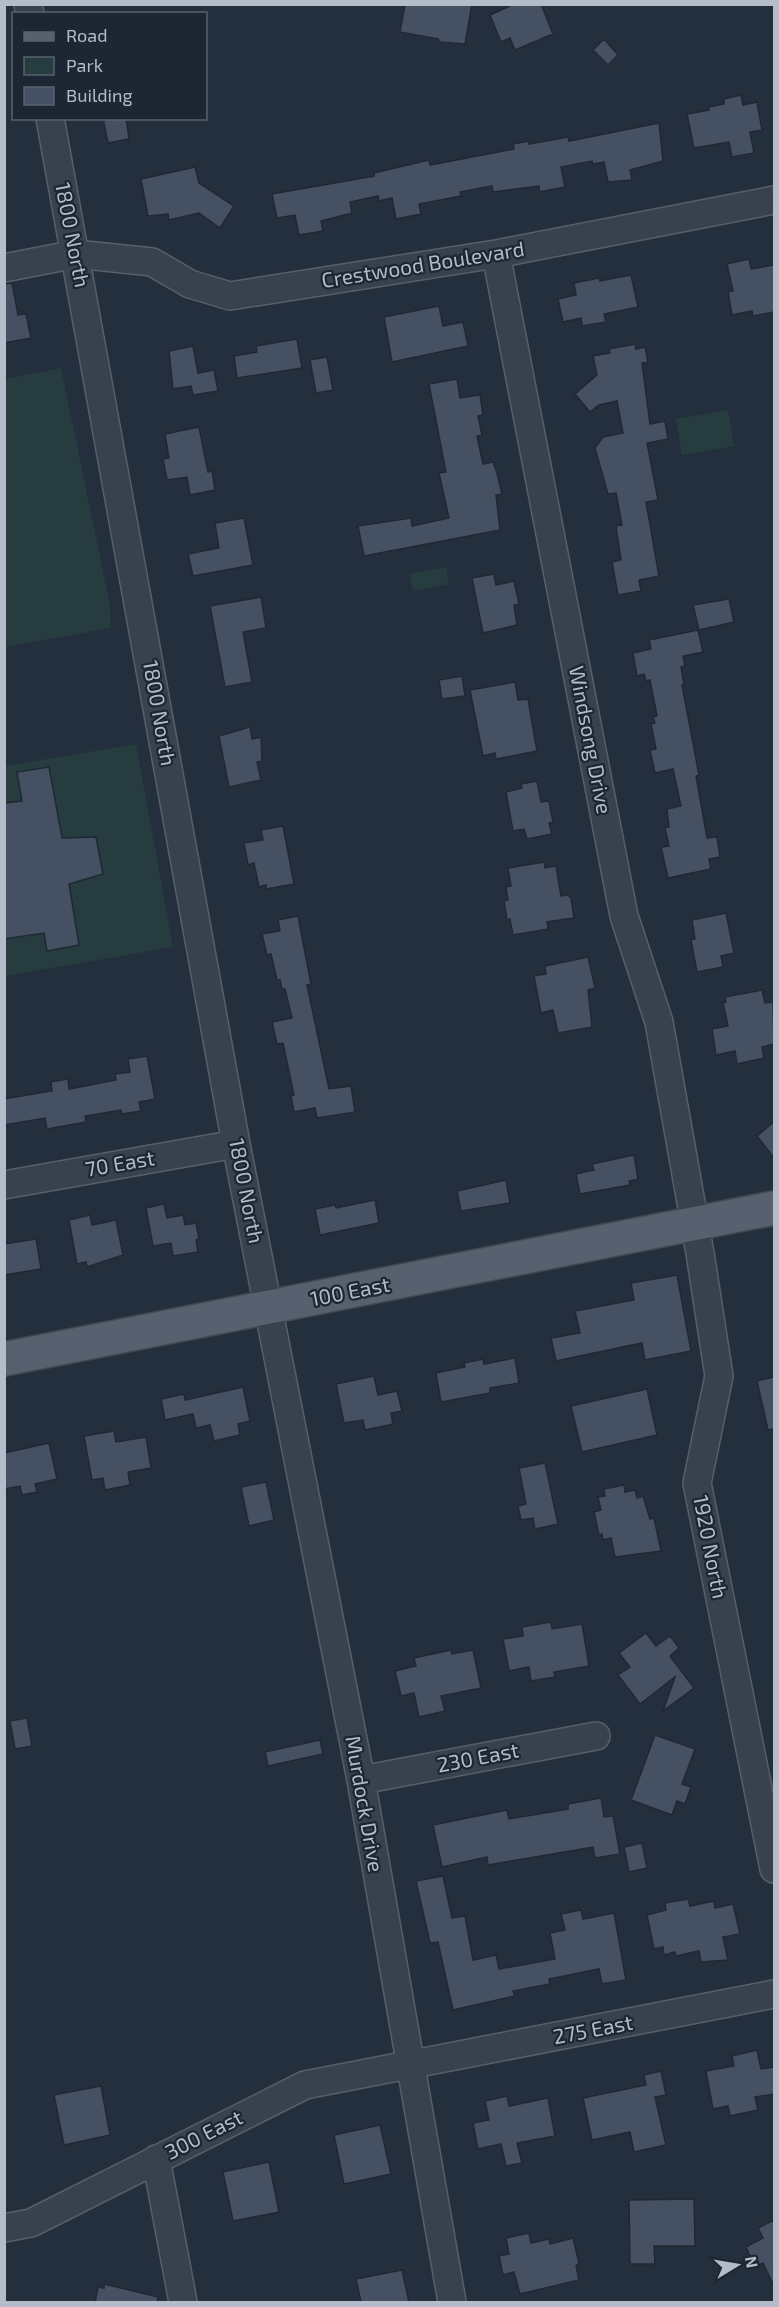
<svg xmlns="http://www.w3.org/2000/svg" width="779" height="2307" font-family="'Exo 2',sans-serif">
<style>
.green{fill:#263c3f}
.building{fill:#455162;stroke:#1f2835;stroke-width:1.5}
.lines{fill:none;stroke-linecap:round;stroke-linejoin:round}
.minor-casing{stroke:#565f6c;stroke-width:30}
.major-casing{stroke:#414a57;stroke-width:36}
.minor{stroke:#38414e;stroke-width:27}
.major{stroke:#56606e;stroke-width:33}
.labels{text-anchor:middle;stroke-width:4.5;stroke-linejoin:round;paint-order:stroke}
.street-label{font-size:21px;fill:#b4bcc9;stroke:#1d2633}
</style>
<rect width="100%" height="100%" fill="#242f3e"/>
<path class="green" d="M 61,368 L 110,605 L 111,628 L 5,647 L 5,379 Z
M 728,410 L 734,446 L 682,455 L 676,419 Z
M 446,567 L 449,584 L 413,591 L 410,574 Z
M 136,744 L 173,947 L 5,976 L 5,766 Z"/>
<path class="building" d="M 405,4 L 472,4 L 465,44 L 440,42 L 438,39 L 400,32 Z
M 514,4 L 541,4 L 553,34 L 515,50 L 510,38 L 501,42 L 490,15 Z
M 604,39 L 618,55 L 608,65 L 593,50 Z
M 741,95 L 743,105 L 757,102 L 762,130 L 750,132 L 754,153 L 732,157 L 729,142 L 694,148 L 687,114 L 709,110 L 709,107 L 724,104 L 724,99 Z
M 103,118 L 126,118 L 129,139 L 108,143 Z
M 659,123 L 663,161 L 630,170 L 632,180 L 608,182 L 604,162 L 593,164 L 592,161 L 561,167 L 565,187 L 539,192 L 539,186 L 493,192 L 492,186 L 460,192 L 461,196 L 419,204 L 421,214 L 396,219 L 392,198 L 379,201 L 378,196 L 350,202 L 352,213 L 321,221 L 323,231 L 299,235 L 295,215 L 277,218 L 272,194 L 374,176 L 374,173 L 429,160 L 430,165 L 514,149 L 513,144 L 529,141 L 529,144 L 568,137 L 569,141 Z
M 195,167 L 199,183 L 234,206 L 220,228 L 199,213 L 169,220 L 168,214 L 148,216 L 141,179 Z
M 749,259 L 751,269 L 774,265 L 774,312 L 753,316 L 752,311 L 732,315 L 728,292 L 733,291 L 727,264 Z
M 631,275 L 638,307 L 604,314 L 606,322 L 582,326 L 581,318 L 563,322 L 558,299 L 576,295 L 574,283 L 599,278 L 600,281 Z
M 12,283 L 18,315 L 26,314 L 31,338 L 4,343 L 4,284 Z
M 439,306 L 443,326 L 463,322 L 468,346 L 392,362 L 384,317 Z
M 297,339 L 302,368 L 237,378 L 234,356 L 257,352 L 256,346 Z
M 635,344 L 636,349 L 645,347 L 648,362 L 642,363 L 650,424 L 665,421 L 668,439 L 647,443 L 658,500 L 646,502 L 659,576 L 639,580 L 641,591 L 618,595 L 612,562 L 621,560 L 616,526 L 622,525 L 616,493 L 608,494 L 595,448 L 603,437 L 623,433 L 617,401 L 599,405 L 590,412 L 575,394 L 597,375 L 593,356 L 610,353 L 609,349 Z
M 193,346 L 198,373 L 214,370 L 218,391 L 193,395 L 191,386 L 173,389 L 169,351 Z
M 327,357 L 333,390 L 316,393 L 310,360 Z
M 457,379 L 460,398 L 480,395 L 483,415 L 478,416 L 482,435 L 477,436 L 483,464 L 493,462 L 497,473 L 502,494 L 496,495 L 500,530 L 364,556 L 358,526 L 411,518 L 412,526 L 449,518 L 439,473 L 446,472 L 429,384 Z
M 199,427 L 208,472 L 212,471 L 215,490 L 190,495 L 187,477 L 167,480 L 163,459 L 169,458 L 165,434 Z
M 244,518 L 253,565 L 193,576 L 188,554 L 219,548 L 215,523 Z
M 494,574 L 496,585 L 514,581 L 519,604 L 514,605 L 517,625 L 483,633 L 472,578 Z
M 261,597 L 266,628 L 243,632 L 252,682 L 225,687 L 210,606 Z
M 729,599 L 734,622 L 699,630 L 693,605 Z
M 698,630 L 703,652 L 683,656 L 685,666 L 681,667 L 684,685 L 682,685 L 699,775 L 696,776 L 707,838 L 717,837 L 720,857 L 709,859 L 711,869 L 668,878 L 661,847 L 669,846 L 665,828 L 669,827 L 667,809 L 681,806 L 673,769 L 655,773 L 650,750 L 656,749 L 651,724 L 655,723 L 653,717 L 657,716 L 650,680 L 646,681 L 644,674 L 637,676 L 633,653 L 651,649 L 649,640 Z
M 462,676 L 465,696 L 442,699 L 439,680 Z
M 515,682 L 518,700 L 528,699 L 537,751 L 496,759 L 495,753 L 483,756 L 470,690 Z
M 250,727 L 252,739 L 261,737 L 262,761 L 257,762 L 261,780 L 229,787 L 219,736 Z
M 49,767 L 62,838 L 96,837 L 103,874 L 69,884 L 79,945 L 47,951 L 44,933 L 4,939 L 4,803 L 22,801 L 17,772 Z
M 537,781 L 541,802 L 549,801 L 553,822 L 549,823 L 552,834 L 527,839 L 524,829 L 513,831 L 506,792 L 522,788 L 521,784 Z
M 283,826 L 294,884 L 266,889 L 266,885 L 259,887 L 254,863 L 248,865 L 244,843 L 263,840 L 261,830 Z
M 544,862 L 545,868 L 556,866 L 561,896 L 568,895 L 571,898 L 574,918 L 547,922 L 548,929 L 513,935 L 510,919 L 507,920 L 504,901 L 508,900 L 506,887 L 511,886 L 508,868 Z
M 726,913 L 734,953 L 721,956 L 723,967 L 697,972 L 691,940 L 695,939 L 692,920 Z
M 298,916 L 311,984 L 307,985 L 329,1089 L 351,1086 L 355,1112 L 317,1118 L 315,1108 L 294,1112 L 291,1096 L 294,1095 L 283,1043 L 277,1044 L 272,1022 L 292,1018 L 285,989 L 282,989 L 280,980 L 277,980 L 271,954 L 267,955 L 262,934 L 280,931 L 278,920 Z
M 588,957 L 595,988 L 588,990 L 592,1027 L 558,1033 L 553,1010 L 541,1013 L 534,976 L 546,974 L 545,966 Z
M 762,990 L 765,1003 L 773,1002 L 774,1044 L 762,1047 L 764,1058 L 737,1064 L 735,1051 L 716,1055 L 712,1029 L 728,1026 L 723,1003 L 726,1002 L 725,997 Z
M 147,1056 L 155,1099 L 139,1102 L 141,1111 L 122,1114 L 121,1110 L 85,1116 L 86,1122 L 47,1129 L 45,1118 L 4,1125 L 4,1099 L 52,1091 L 51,1082 L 68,1079 L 69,1089 L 116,1080 L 115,1074 L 130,1072 L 128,1059 Z
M 774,1122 L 774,1158 L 757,1136 Z
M 634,1155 L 638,1179 L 629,1181 L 630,1185 L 580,1194 L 576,1174 L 594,1170 L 592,1164 Z
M 506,1180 L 510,1203 L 461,1211 L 457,1191 Z
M 375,1200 L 379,1223 L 320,1235 L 315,1209 L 335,1205 L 336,1208 Z
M 164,1204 L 167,1218 L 183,1215 L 185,1225 L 196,1223 L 199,1239 L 196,1240 L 198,1252 L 173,1256 L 171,1243 L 153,1246 L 146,1208 Z
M 90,1215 L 92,1225 L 116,1220 L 123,1255 L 87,1267 L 86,1262 L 77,1264 L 69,1220 Z
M 36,1239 L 41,1269 L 4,1275 L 4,1244 Z
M 677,1275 L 691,1351 L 645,1360 L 642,1343 L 556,1361 L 551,1338 L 580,1333 L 575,1311 L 634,1300 L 631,1283 Z
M 515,1358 L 519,1383 L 490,1388 L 490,1393 L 441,1402 L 436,1373 L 465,1367 L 464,1363 L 483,1359 L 484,1364 Z
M 374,1376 L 378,1395 L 397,1391 L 402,1411 L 391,1413 L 393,1424 L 365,1430 L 363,1420 L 344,1423 L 336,1384 Z
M 774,1377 L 774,1429 L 768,1430 L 757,1381 Z
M 243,1387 L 250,1421 L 238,1424 L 240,1435 L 214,1441 L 210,1425 L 196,1428 L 193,1414 L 165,1420 L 161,1399 L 184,1394 L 185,1400 Z
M 647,1389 L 657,1435 L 582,1452 L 571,1406 Z
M 114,1431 L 116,1442 L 146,1437 L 151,1468 L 128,1472 L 130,1485 L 105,1490 L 103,1478 L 92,1480 L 84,1436 Z
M 49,1443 L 57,1479 L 35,1484 L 37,1492 L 22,1495 L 20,1486 L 4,1489 L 4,1453 Z
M 545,1463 L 558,1524 L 535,1529 L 533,1518 L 521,1520 L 518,1506 L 526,1504 L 519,1468 Z
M 266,1482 L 274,1520 L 249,1526 L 241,1487 Z
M 624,1485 L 625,1492 L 635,1490 L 637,1498 L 643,1496 L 650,1519 L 654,1518 L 661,1551 L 615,1557 L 611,1538 L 603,1540 L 602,1534 L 599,1535 L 594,1512 L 601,1510 L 598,1497 L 605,1496 L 604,1489 Z
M 551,1622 L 552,1629 L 582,1624 L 589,1666 L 554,1672 L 555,1677 L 531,1681 L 529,1667 L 509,1671 L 503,1639 L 523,1636 L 522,1627 Z
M 646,1633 L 656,1646 L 670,1636 L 679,1648 L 670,1656 L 694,1688 L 663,1711 L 675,1677 L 640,1704 L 618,1675 L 630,1667 L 619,1653 Z
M 451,1650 L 452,1654 L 473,1650 L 481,1688 L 441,1696 L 445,1711 L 419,1717 L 414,1693 L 401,1696 L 395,1671 L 416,1666 L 414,1658 Z
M 27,1718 L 32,1746 L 15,1749 L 10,1721 Z
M 655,1735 L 695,1749 L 682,1784 L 691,1787 L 685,1804 L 677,1801 L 672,1815 L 631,1800 Z
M 320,1740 L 323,1754 L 268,1766 L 265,1752 Z
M 601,1798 L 604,1817 L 613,1816 L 620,1854 L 595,1858 L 593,1847 L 488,1865 L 487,1857 L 442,1867 L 433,1825 L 507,1810 L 509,1819 L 568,1809 L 568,1804 Z
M 642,1843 L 647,1868 L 629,1872 L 624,1847 Z
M 443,1876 L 452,1918 L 465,1916 L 473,1960 L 496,1955 L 499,1969 L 555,1959 L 550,1933 L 565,1930 L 561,1914 L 581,1910 L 583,1919 L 614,1913 L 626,1980 L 602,1984 L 599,1969 L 549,1979 L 550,1984 L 513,1991 L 515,1996 L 453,2010 L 438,1942 L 430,1943 L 416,1881 Z
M 688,1899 L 690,1906 L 714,1901 L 715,1908 L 733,1904 L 740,1934 L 723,1937 L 728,1960 L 701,1962 L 699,1951 L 676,1956 L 675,1952 L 664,1955 L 663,1947 L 654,1949 L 647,1915 L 666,1910 L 665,1903 Z
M 757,2050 L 761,2069 L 774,2067 L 774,2094 L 755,2097 L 758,2110 L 730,2116 L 728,2106 L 713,2109 L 706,2071 L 734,2066 L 732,2056 Z
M 661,2071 L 666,2095 L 655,2097 L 666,2145 L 634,2152 L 630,2132 L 592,2140 L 583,2098 L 646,2085 L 644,2075 Z
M 101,2086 L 110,2135 L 64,2145 L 54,2095 Z
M 507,2096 L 509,2106 L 548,2098 L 555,2136 L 517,2143 L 522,2163 L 506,2166 L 501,2144 L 478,2149 L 473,2123 L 489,2120 L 485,2101 Z
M 380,2125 L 391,2174 L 344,2184 L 334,2135 Z
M 269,2162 L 279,2212 L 233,2221 L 223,2172 Z
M 694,2199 L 695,2246 L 654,2246 L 655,2264 L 630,2264 L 629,2200 Z
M 774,2220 L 774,2286 L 763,2263 L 755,2267 L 746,2247 L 763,2238 L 758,2228 Z
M 529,2233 L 531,2243 L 549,2239 L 550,2244 L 573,2238 L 579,2263 L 576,2266 L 579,2280 L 520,2294 L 514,2272 L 503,2275 L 499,2256 L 509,2254 L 506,2238 Z
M 402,2270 L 409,2302 L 361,2302 L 356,2279 Z
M 104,2284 L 158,2297 L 157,2302 L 95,2302 L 98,2287 L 104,2288 Z"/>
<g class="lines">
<g class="minor-casing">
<path id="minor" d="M 28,4 L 30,14
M 50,118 L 236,1144 L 361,1780 L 452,2302
M 496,254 L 624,916 L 659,1022 L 700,1253 L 719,1376 L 697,1483 L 774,1869
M 4,268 L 76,254 L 152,262 L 190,284 L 230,296 L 496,254 L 774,200
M 4,1185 L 236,1144
M 361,1780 L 596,1736
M 156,2159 L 183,2302
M 4,2228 L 31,2223 L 305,2085 L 774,1994"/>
</g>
<g class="major-casing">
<path id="major" d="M 4,1359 L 774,1208"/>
</g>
<use href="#minor" class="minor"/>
<use href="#major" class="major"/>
</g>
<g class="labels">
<g class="street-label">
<text transform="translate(72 235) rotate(79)" y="7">1800 North</text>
<text transform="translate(423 265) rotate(-9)" y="7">Crestwood Boulevard</text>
<text transform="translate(159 713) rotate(80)" y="7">1800 North</text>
<text transform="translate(590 740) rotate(79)" y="7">Windsong Drive</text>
<text transform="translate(120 1164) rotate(-10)" y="7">70 East</text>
<text transform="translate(246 1191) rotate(79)" y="7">1800 North</text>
<text transform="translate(350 1292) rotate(-11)" y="7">100 East</text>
<text transform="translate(710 1547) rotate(79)" y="7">1920 North</text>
<text transform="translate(478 1758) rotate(-11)" y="7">230 East</text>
<text transform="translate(364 1804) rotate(80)" y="7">Murdock Drive</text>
<text transform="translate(593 2030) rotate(-11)" y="7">275 East</text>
<text transform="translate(204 2135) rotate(-27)" y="7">300 East</text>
</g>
</g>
<rect width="779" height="2307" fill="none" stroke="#b4bcc9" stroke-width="12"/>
<rect x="12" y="12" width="195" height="108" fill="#1d2633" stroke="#59626f" stroke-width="1.5"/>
<rect x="24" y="32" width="30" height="9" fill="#56606e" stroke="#59626f" stroke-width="1.5"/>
<text x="66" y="42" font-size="18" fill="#b4bcc9">Road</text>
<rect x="24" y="57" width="30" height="18" fill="#263c3f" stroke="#59626f" stroke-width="1.5"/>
<text x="66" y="72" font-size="18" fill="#b4bcc9">Park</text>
<rect x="24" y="87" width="30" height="18" fill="#455162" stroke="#59626f" stroke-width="1.5"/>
<text x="66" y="102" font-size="18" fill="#b4bcc9">Building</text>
<g transform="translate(737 2265) rotate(79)" stroke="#1d2633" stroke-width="4.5" paint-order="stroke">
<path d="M0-4.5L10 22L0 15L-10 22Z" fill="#b4bcc9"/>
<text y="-9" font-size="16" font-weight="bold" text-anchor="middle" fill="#b4bcc9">N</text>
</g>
</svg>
